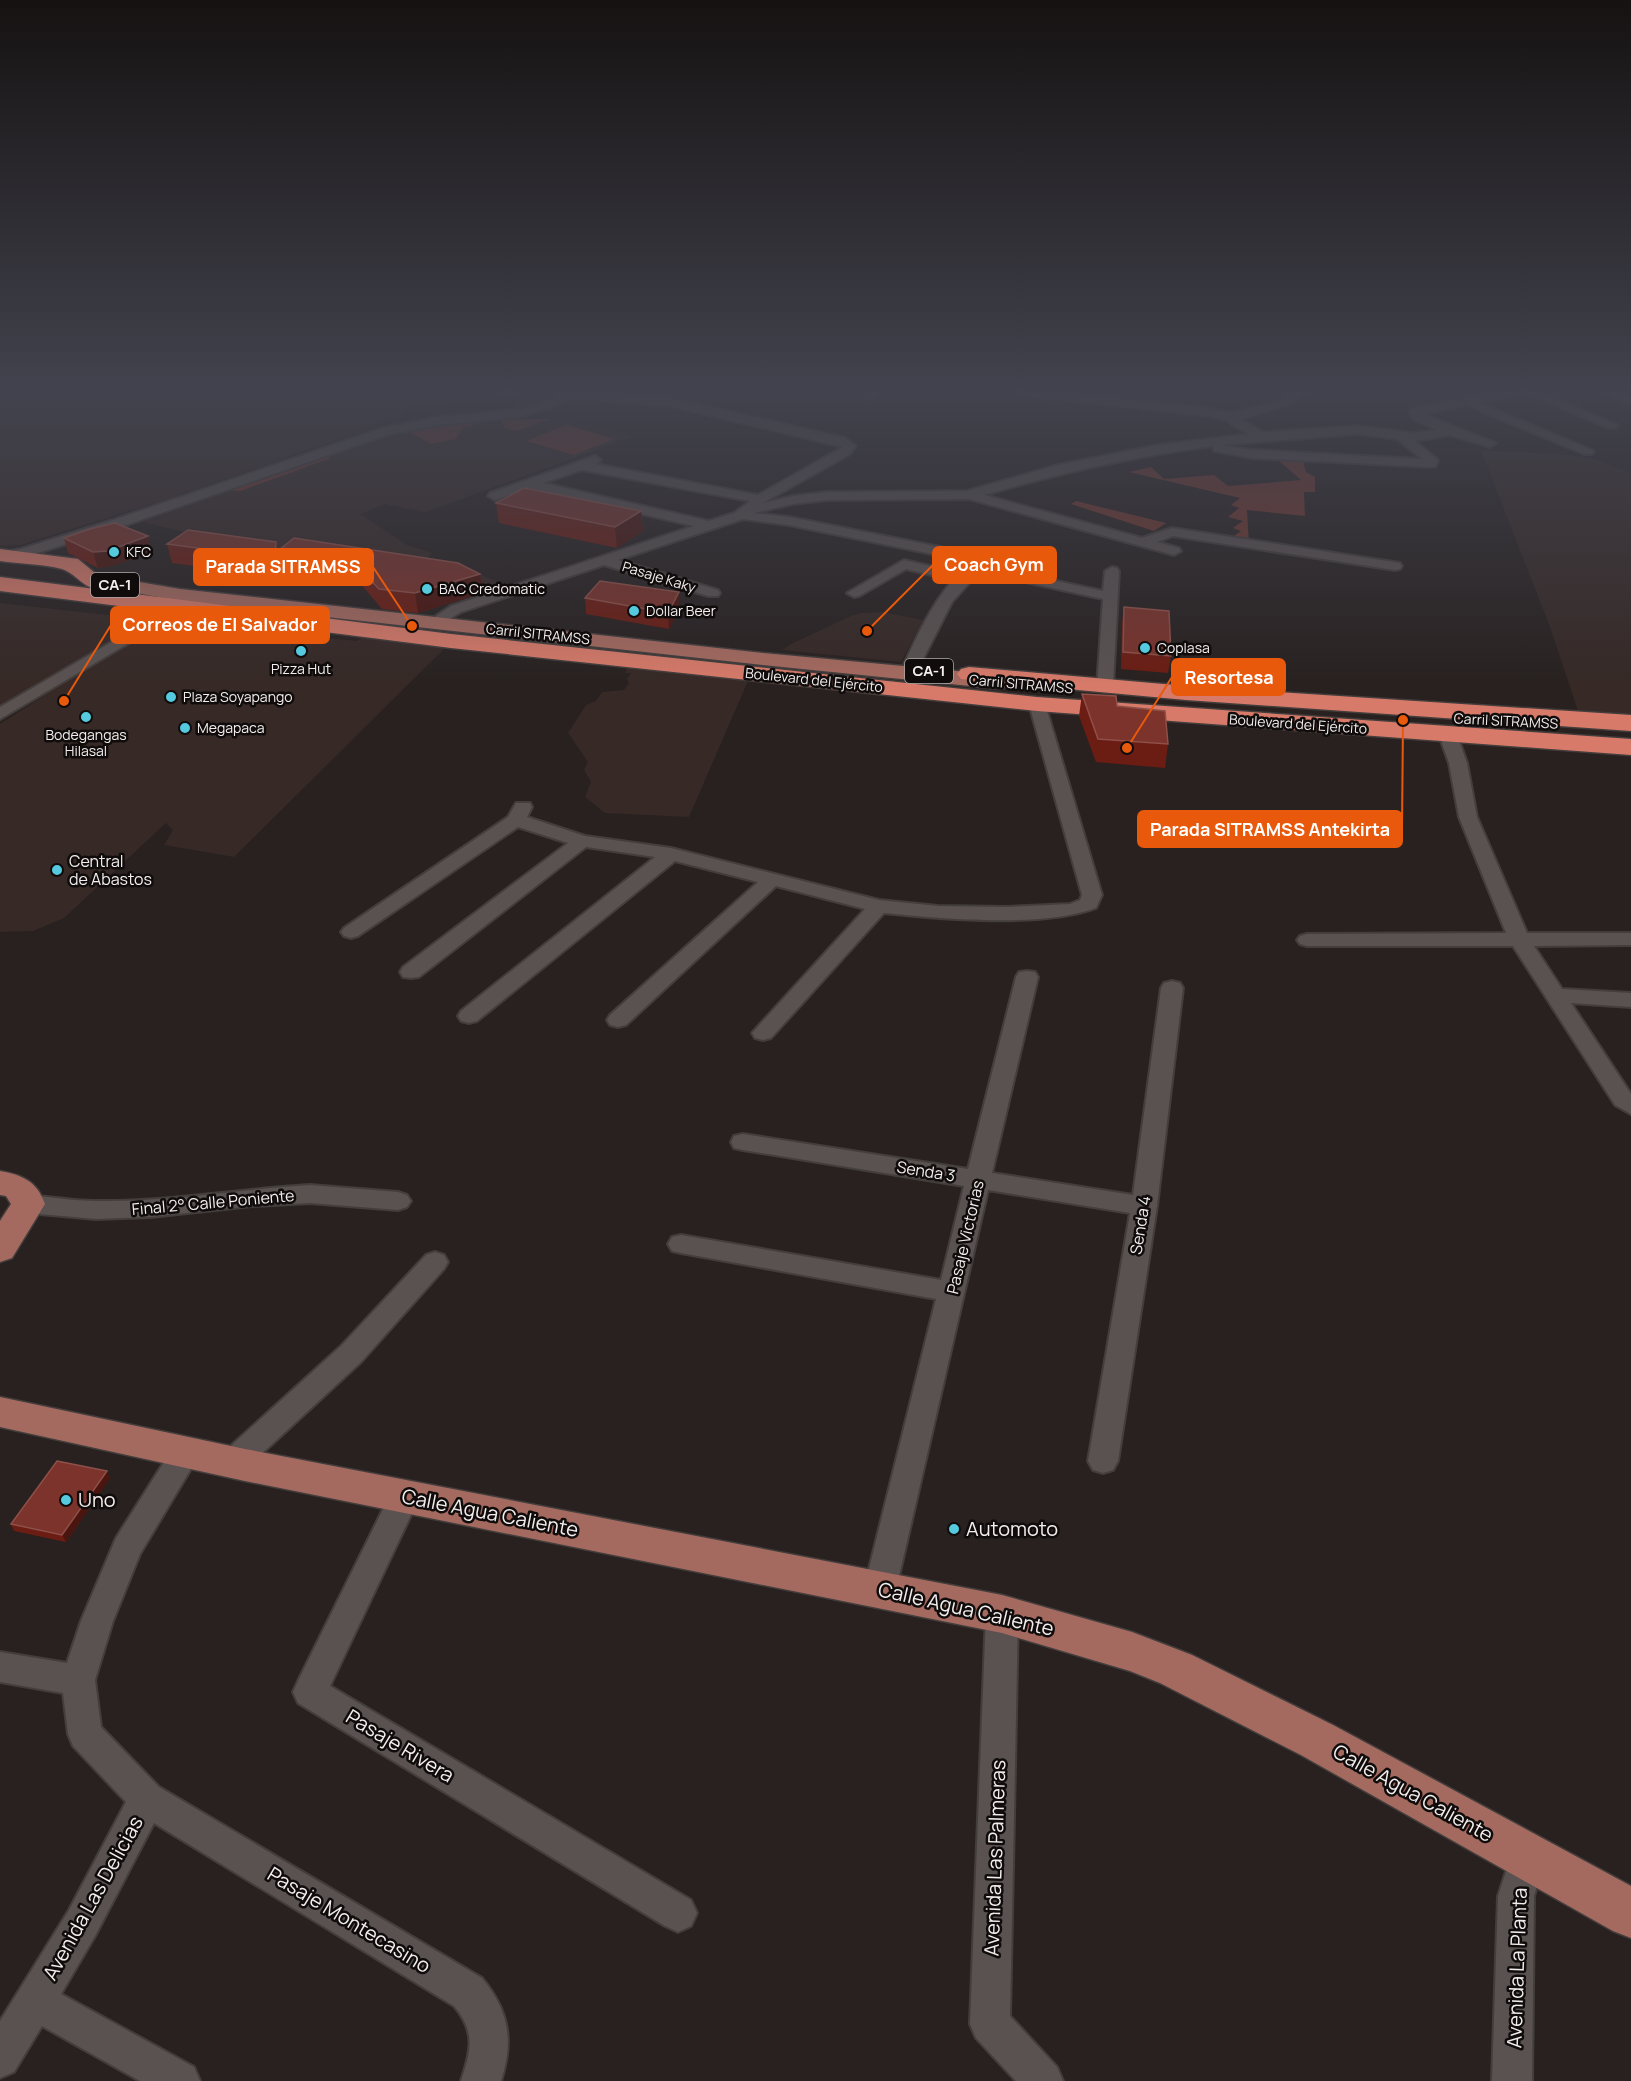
<svg xmlns="http://www.w3.org/2000/svg" width="1631" height="2081" font-family="Manrope,sans-serif">
<style>
.built{fill:#362926}
.green{fill:#75372c}
.lines{fill:none;stroke-linecap:round;stroke-linejoin:round}
.minor-casing{stroke:#433d3c;stroke-width:4}
.major-casing{stroke:#433d3c;stroke-width:3}
.highway-casing{stroke:#433d3c;stroke-width:3}
.minor{fill:#5a5251;fill-rule:evenodd}
.major{fill:#a56a5f;fill-rule:evenodd}
.highway{fill:#d77a69;fill-rule:evenodd}
.wall{fill:#6c1d13}
.shaded-wall{fill:#4b150f}
.building{fill:#7b332b;stroke:#8e5049;stroke-width:1.5}
.poi-dot{fill:#55cadf;stroke:#0f0c0b;stroke-width:2}
.labels{text-anchor:middle;stroke-width:5;stroke-linejoin:round;paint-order:stroke}
.far-poi-label{font-size:14px;fill:#f3eeed;stroke:#0f0c0b;text-anchor:start}
.far-street-label{font-size:14px;fill:#f3eeed;stroke:#0f0c0b}
.shield{fill:#0f0c0b;stroke:#afaaa9;stroke-width:1.5}
.shield-label{font-size:15px;font-weight:bold;fill:#f3eeed}
.poi-label{font-size:16px;fill:#f3eeed;stroke:#0f0c0b;text-anchor:start}
.street-label{font-size:16px;fill:#f3eeed;stroke:#0f0c0b}
.near-poi-label{font-size:20px;fill:#f3eeed;stroke:#0f0c0b;text-anchor:start}
.near-street-label{font-size:20px;fill:#f3eeed;stroke:#0f0c0b}
.leader{fill:none;stroke:#e8590c;stroke-width:2}
.callout-dot{fill:#e8590c;stroke:#0f0c0b;stroke-width:2}
.callout{fill:#e8590c;stroke:#e8590c;stroke-width:2}
.callout-label{font-size:18px;text-anchor:middle;font-weight:bold;fill:#fff}
</style>
<rect width="100%" height="100%" fill="#282120"/>
<path class="built" d="M 0,393 L 564,393 L 538,405 L 513,411 L 520,397 L 411,402 L 396,424 L 382,422 L 364,430 L 165,500 L 20,545 L 0,546 Z
M 549,419 L 634,436 L 426,512 L 384,504 L 360,514 L 407,545 L 432,553 L 427,558 L 466,569 L 516,589 L 498,595 L 471,582 L 265,552 L 143,522 L 391,433 L 463,422 Z
M 1481,450 L 1572,455 L 1596,460 L 1631,473 L 1631,714 L 1578,711 L 1550,627 Z
M 0,603 L 118,616 L 131,620 L 135,627 L 133,631 L 0,712 Z
M 882,612 L 923,620 L 901,662 L 782,650 L 793,643 L 851,616 L 861,613 Z
M 178,624 L 357,641 L 365,635 L 449,644 L 234,857 L 164,845 L 173,830 L 166,823 L 64,918 L 33,931 L 0,932 L 0,724 L 130,640 L 154,628 Z
M 627,668 L 748,681 L 689,817 L 605,813 L 585,797 L 591,782 L 584,770 L 588,762 L 568,733 L 586,705 L 596,701 L 602,692 L 624,690 L 629,683 L 627,679 L 631,673 L 625,673 Z"/>
<path class="green" d="M 549,419 L 517,431 L 504,428 L 502,420 Z
M 472,422 L 472,427 L 464,426 L 456,439 L 431,444 L 406,430 Z
M 566,425 L 614,439 L 574,455 L 526,441 Z
M 326,457 L 331,458 L 240,491 L 228,490 Z
M 1277,459 L 1303,461 L 1306,472 L 1315,477 L 1315,492 L 1304,492 L 1305,516 L 1247,510 L 1249,544 L 1230,539 L 1241,531 L 1233,528 L 1243,521 L 1228,517 L 1239,508 L 1231,505 L 1240,498 L 1129,472 L 1151,467 L 1164,479 L 1214,475 L 1228,486 L 1301,480 Z
M 1076,501 L 1166,523 L 1154,531 L 1071,504 Z"/>
<g class="lines">
<g class="minor-casing">
<path id="minor" d="M 561,393 L 604,393 L 670,398 L 845,438 L 856,446 L 850,454 L 763,503 L 793,496 L 827,492 L 967,491 L 1058,465 L 1158,445 L 1249,434 L 1232,425 L 1228,420 L 1208,416 L 1030,396 L 1024,393 L 1066,393 L 1208,408 L 1232,413 L 1280,401 L 1290,393 L 1304,393 L 1288,405 L 1240,419 L 1264,432 L 1358,426 L 1414,433 L 1437,430 L 1413,419 L 1409,412 L 1411,409 L 1491,393 L 1516,393 L 1480,403 L 1594,451 L 1592,454 L 1584,454 L 1466,405 L 1423,414 L 1496,443 L 1490,447 L 1450,435 L 1415,441 L 1438,460 L 1436,466 L 1431,467 L 1253,458 L 1214,451 L 1213,446 C 1135,456 1060,473 984,495 L 1142,538 L 1172,528 L 1400,563 L 1402,566 L 1400,569 L 1395,570 L 1173,536 L 1157,542 L 1179,548 L 1181,551 L 1174,555 L 969,499 L 827,500 L 793,504 L 754,513 L 789,517 L 950,549 L 978,557 L 982,563 L 1001,569 L 1103,591 L 1105,571 L 1112,567 L 1117,568 L 1119,571 L 1113,686 L 1105,691 L 1097,686 L 1103,599 L 979,572 L 952,602 L 918,669 L 910,674 L 902,669 C 916,638 930,606 953,580 L 906,569 L 859,596 L 854,597 L 847,593 L 904,560 L 960,573 L 969,565 L 968,563 L 947,557 L 789,525 L 743,519 L 618,560 L 718,590 L 720,593 L 718,596 L 708,596 L 604,565 L 461,612 L 446,621 L 436,621 L 433,618 L 451,606 L 694,526 L 529,488 L 495,500 L 488,496 L 490,493 L 595,456 L 601,460 L 595,464 L 758,495 L 843,447 L 670,406 L 570,398 L 561,403 L 523,416 L 438,425 L 390,434 L 123,526 L 28,556 L 0,559 L 0,553 L 21,549 L 113,520 L 383,428 L 438,417 L 522,409 L 553,399 ZM 1358,434 L 1397,439 L 1422,459 L 1253,450 L 1221,445 ZM 581,470 L 582,470 L 750,501 L 734,513 L 709,521 L 543,483 Z
M 865,393 L 877,393 L 873,398 L 869,399 L 863,396 Z
M 1525,393 L 1542,393 L 1618,425 L 1616,428 L 1608,428 Z
M 1605,393 L 1622,393 L 1631,397 L 1631,405 Z
M 197,592 L 202,594 L 205,597 L 202,600 L 0,719 L 0,707 Z
M 1037,699 L 1045,704 L 1102,895 L 1096,908 C 1043,928 942,919 884,913 L 771,1038 L 763,1040 L 755,1038 L 752,1033 L 865,909 L 776,886 L 626,1025 L 618,1027 L 610,1025 L 607,1020 L 610,1015 L 758,882 L 675,861 L 477,1021 L 469,1023 L 461,1021 L 458,1016 L 461,1011 L 655,857 L 586,847 L 419,977 L 411,978 L 403,977 L 400,972 L 403,967 L 568,843 L 518,827 L 358,936 L 351,938 L 344,936 L 341,932 L 344,928 L 508,817 L 516,803 L 530,803 L 532,807 L 527,817 L 585,836 L 671,848 L 879,900 L 938,906 L 1007,907 L 1070,904 L 1080,900 L 1082,895 L 1029,704 Z
M 1448,730 L 1454,731 L 1457,735 L 1467,763 L 1477,817 L 1527,933 L 1631,933 L 1631,945 L 1534,946 L 1562,989 L 1631,993 L 1631,1007 L 1571,1003 L 1631,1094 L 1631,1114 L 1615,1105 L 1513,946 L 1307,946 L 1300,944 L 1297,940 L 1300,936 L 1307,934 L 1506,933 L 1459,817 L 1449,763 L 1439,735 L 1442,731 Z
M 1027,971 L 1035,972 L 1038,977 L 992,1173 L 1133,1195 L 1161,988 L 1164,983 L 1172,981 L 1180,983 L 1183,988 L 1157,1206 L 1118,1461 L 1113,1470 L 1103,1473 L 1093,1470 L 1088,1461 L 1130,1213 L 988,1190 L 896,1589 L 891,1599 L 880,1603 L 869,1599 L 864,1589 L 936,1299 L 681,1253 L 672,1251 L 668,1244 L 672,1237 L 681,1235 L 941,1280 L 964,1186 L 743,1150 L 734,1148 L 731,1142 L 734,1136 L 743,1134 L 968,1169 L 1016,977 L 1019,972 Z
M 310,1185 L 398,1192 L 407,1195 L 411,1201 L 407,1207 L 398,1210 L 310,1203 L 252,1206 L 150,1217 L 96,1219 L 28,1213 L 19,1210 L 15,1204 L 19,1198 L 28,1195 C 51,1197 74,1201 97,1201 C 168,1202 239,1189 310,1185 Z
M 435,1252 L 444,1255 L 448,1262 L 444,1269 L 361,1362 L 243,1471 L 233,1474 L 223,1471 L 218,1462 L 223,1453 L 341,1346 L 426,1255 Z
M 186,1440 L 196,1443 L 201,1452 L 140,1554 L 113,1621 L 95,1680 L 101,1727 L 159,1787 L 482,1978 C 509,2011 514,2040 501,2081 L 461,2081 C 471,2051 476,2032 454,2006 L 154,1823 L 95,1936 L 61,1994 L 194,2067 L 200,2081 L 140,2081 L 42,2026 L 14,2072 L 0,2078 L 0,2021 L 69,1910 L 126,1802 L 73,1746 L 68,1734 L 63,1693 L 0,1682 L 0,1652 L 67,1663 L 81,1621 L 116,1538 L 176,1443 Z
M 405,1483 L 416,1487 L 420,1496 L 330,1686 L 691,1900 L 697,1913 L 691,1926 L 678,1932 L 665,1926 L 298,1703 L 293,1692 L 298,1681 L 394,1487 Z
M 1002,1600 L 1013,1604 L 1018,1614 L 1010,2016 L 1057,2067 L 1063,2081 L 1016,2081 L 976,2038 L 970,2024 L 986,1614 L 991,1604 Z
M 1528,1839 L 1541,1844 L 1546,1857 L 1534,1896 L 1532,2081 L 1492,2081 L 1498,1896 L 1515,1844 Z"/>
</g>
<g class="major-casing">
<path id="major" d="M 127,580 L 180,589 L 763,653 L 1000,675 L 1008,677 L 1011,682 L 1008,687 L 1000,689 L 763,665 L 180,601 L 120,590 L 117,586 L 120,582 Z
M 0,1171 C 22,1175 37,1181 45,1204 L 12,1258 L 0,1262 L 0,1221 L 11,1204 L 6,1196 L 0,1195 Z
M 0,1397 L 245,1449 L 1002,1595 L 1132,1632 L 1192,1655 L 1333,1725 L 1631,1886 L 1631,1938 L 1613,1931 L 1301,1755 L 1160,1683 L 1130,1671 L 1002,1633 L 245,1481 L 0,1427 Z"/>
</g>
<g class="highway-casing">
<path id="highway" d="M 0,549 L 78,559 L 107,583 L 104,588 C 84,592 78,574 62,569 C 43,564 20,564 0,561 Z
M 0,577 L 451,634 L 1037,697 L 1631,739 L 1631,755 L 1037,711 L 451,648 L 0,591 Z
M 969,667 L 1186,686 L 1631,715 L 1631,731 L 1186,700 L 961,679 L 957,674 L 961,669 Z"/>
</g>
<use href="#minor" class="minor"/>
<use href="#major" class="major"/>
<use href="#highway" class="highway"/>
</g>
<path class="wall" d="M 496,503 L 641,511 L 643,531 L 617,548 L 499,523 Z
M 64,538 L 152,552 L 112,566 L 98,568 L 68,553 Z
M 276,542 L 278,551 L 480,574 L 482,593 L 418,613 L 382,609 L 359,582 L 279,573 L 278,577 L 172,563 L 167,544 Z
M 585,598 L 680,608 L 669,629 L 586,614 Z
M 1124,607 L 1171,656 L 1168,673 L 1121,669 L 1122,623 Z
M 1082,694 L 1117,706 L 1168,744 L 1165,768 L 1096,762 L 1079,716 Z
M 110,1478 L 66,1542 L 14,1531 L 11,1524 Z"/>
<path class="shaded-wall" d="M 641,511 L 643,531 L 617,548 L 615,527 Z
M 148,536 L 152,552 L 112,566 L 98,568 L 93,552 Z
M 275,554 L 279,573 L 278,577 L 274,558 Z
M 480,574 L 482,593 L 418,613 L 415,593 Z
M 679,592 L 680,608 L 669,629 L 668,613 Z
M 107,1471 L 110,1478 L 66,1542 L 62,1535 Z"/>
<path class="building" d="M 524,488 L 641,511 L 615,527 L 496,503 Z
M 115,523 L 148,536 L 108,551 L 93,552 L 64,538 L 90,529 Z
M 188,530 L 276,542 L 275,553 L 294,538 L 458,563 L 480,574 L 415,593 L 379,589 L 355,563 L 275,554 L 274,558 L 167,544 Z
M 600,581 L 679,592 L 668,613 L 585,598 Z
M 1124,607 L 1169,611 L 1171,656 L 1123,652 Z
M 1082,694 L 1116,696 L 1117,706 L 1165,711 L 1168,744 L 1098,739 Z
M 57,1461 L 107,1471 L 62,1535 L 11,1524 Z"/>
<linearGradient id="sky" x2="0" y2="1"><stop stop-color="#161212"/><stop offset="0.57" stop-color="#42434e"/><stop offset="1" stop-color="#42434e" stop-opacity="0"/></linearGradient>
<rect width="1631" height="685" fill="url(#sky)"/>
<g class="poi-dot">
<circle cx="114" cy="552" r="6"/>
<circle cx="427" cy="589" r="6"/>
<circle cx="634" cy="611" r="6"/>
<circle cx="1145" cy="648" r="6"/>
<circle cx="301" cy="651" r="6"/>
<circle cx="171" cy="697" r="6"/>
<circle cx="86" cy="717" r="6"/>
<circle cx="185" cy="728" r="6"/>
<circle cx="57" cy="870" r="6"/>
<circle cx="66" cy="1500" r="6"/>
<circle cx="954" cy="1529" r="6"/>
</g>
<g class="labels">
<g class="far-poi-label">
<text x="126" y="557">KFC</text>
<text x="439" y="594">BAC Credomatic</text>
<text x="646" y="616">Dollar Beer</text>
<text x="1157" y="653">Coplasa</text>
<text x="301" y="674" text-anchor="middle">Pizza Hut</text>
<text x="183" y="702">Plaza Soyapango</text>
<text x="197" y="733">Megapaca</text>
<text x="86" y="740" text-anchor="middle">Bodegangas<tspan x="86" dy="16">Hilasal</tspan></text>
</g>
<g class="far-street-label">
<text transform="translate(659 577) rotate(17)" y="5">Pasaje Kaky</text>
<text transform="translate(538 634) rotate(6)" y="5">Carril SITRAMSS</text>
<text transform="translate(814 680) rotate(6)" y="5">Boulevard del Ejército</text>
<text transform="translate(1021 684) rotate(5)" y="5">Carril SITRAMSS</text>
<text transform="translate(1506 721) rotate(3)" y="5">Carril SITRAMSS</text>
<text transform="translate(1298 724) rotate(4)" y="5">Boulevard del Ejército</text>
</g>
<g class="shield">
<rect x="91" y="573" width="48" height="24" rx="4.5"/>
<rect x="905" y="659" width="48" height="24" rx="4.5"/>
</g>
<g class="shield-label">
<text x="115" y="590">CA-1</text>
<text x="929" y="676">CA-1</text>
</g>
<g class="poi-label">
<text x="69" y="867">Central<tspan x="69" dy="18">de Abastos</tspan></text>
</g>
<g class="street-label">
<text transform="translate(926 1171) rotate(9)" y="6">Senda 3</text>
<text transform="translate(213 1202) rotate(-5)" y="6">Final 2° Calle Poniente</text>
<text transform="translate(1140 1225) rotate(-81)" y="6">Senda 4</text>
<text transform="translate(965 1237) rotate(-77)" y="6">Pasaje Victorias</text>
</g>
<g class="near-poi-label">
<text x="78" y="1507">Uno</text>
<text x="966" y="1536">Automoto</text>
</g>
<g class="near-street-label">
<text transform="translate(490 1513) rotate(11)" y="7">Calle Agua Caliente</text>
<text transform="translate(966 1609) rotate(13)" y="7">Calle Agua Caliente</text>
<text transform="translate(400 1746) rotate(31)" y="7">Pasaje Rivera</text>
<text transform="translate(1413 1793) rotate(29)" y="7">Calle Agua Caliente</text>
<text transform="translate(995 1858) rotate(-88)" y="7">Avenida Las Palmeras</text>
<text transform="translate(93 1898) rotate(-61)" y="7">Avenida Las Delicias</text>
<text transform="translate(349 1920) rotate(31)" y="7">Pasaje Montecasino</text>
<text transform="translate(1517 1968) rotate(-88)" y="7">Avenida La Planta</text>
</g>
</g>
<path class="leader" d="M867 631L933 565M412 626L373 567M64 701L111 625M1127 748L1172 677M1403 720L1402 829"/>
<g class="callout-dot">
<circle cx="867" cy="631" r="6"/>
<circle cx="412" cy="626" r="6"/>
<circle cx="64" cy="701" r="6"/>
<circle cx="1127" cy="748" r="6"/>
<circle cx="1403" cy="720" r="6"/>
</g>
<g class="callout">
<rect x="933" y="547" width="123" height="36" rx="6"/>
<rect x="194" y="549" width="179" height="36" rx="6"/>
<rect x="111" y="607" width="218" height="36" rx="6"/>
<rect x="1172" y="659" width="113" height="36" rx="6"/>
<rect x="1138" y="811" width="264" height="36" rx="6"/>
</g>
<g class="callout-label">
<text x="994" y="571">Coach Gym</text>
<text x="283" y="573">Parada SITRAMSS</text>
<text x="220" y="631">Correos de El Salvador</text>
<text x="1229" y="684">Resortesa</text>
<text x="1270" y="836">Parada SITRAMSS Antekirta</text>
</g>
</svg>
